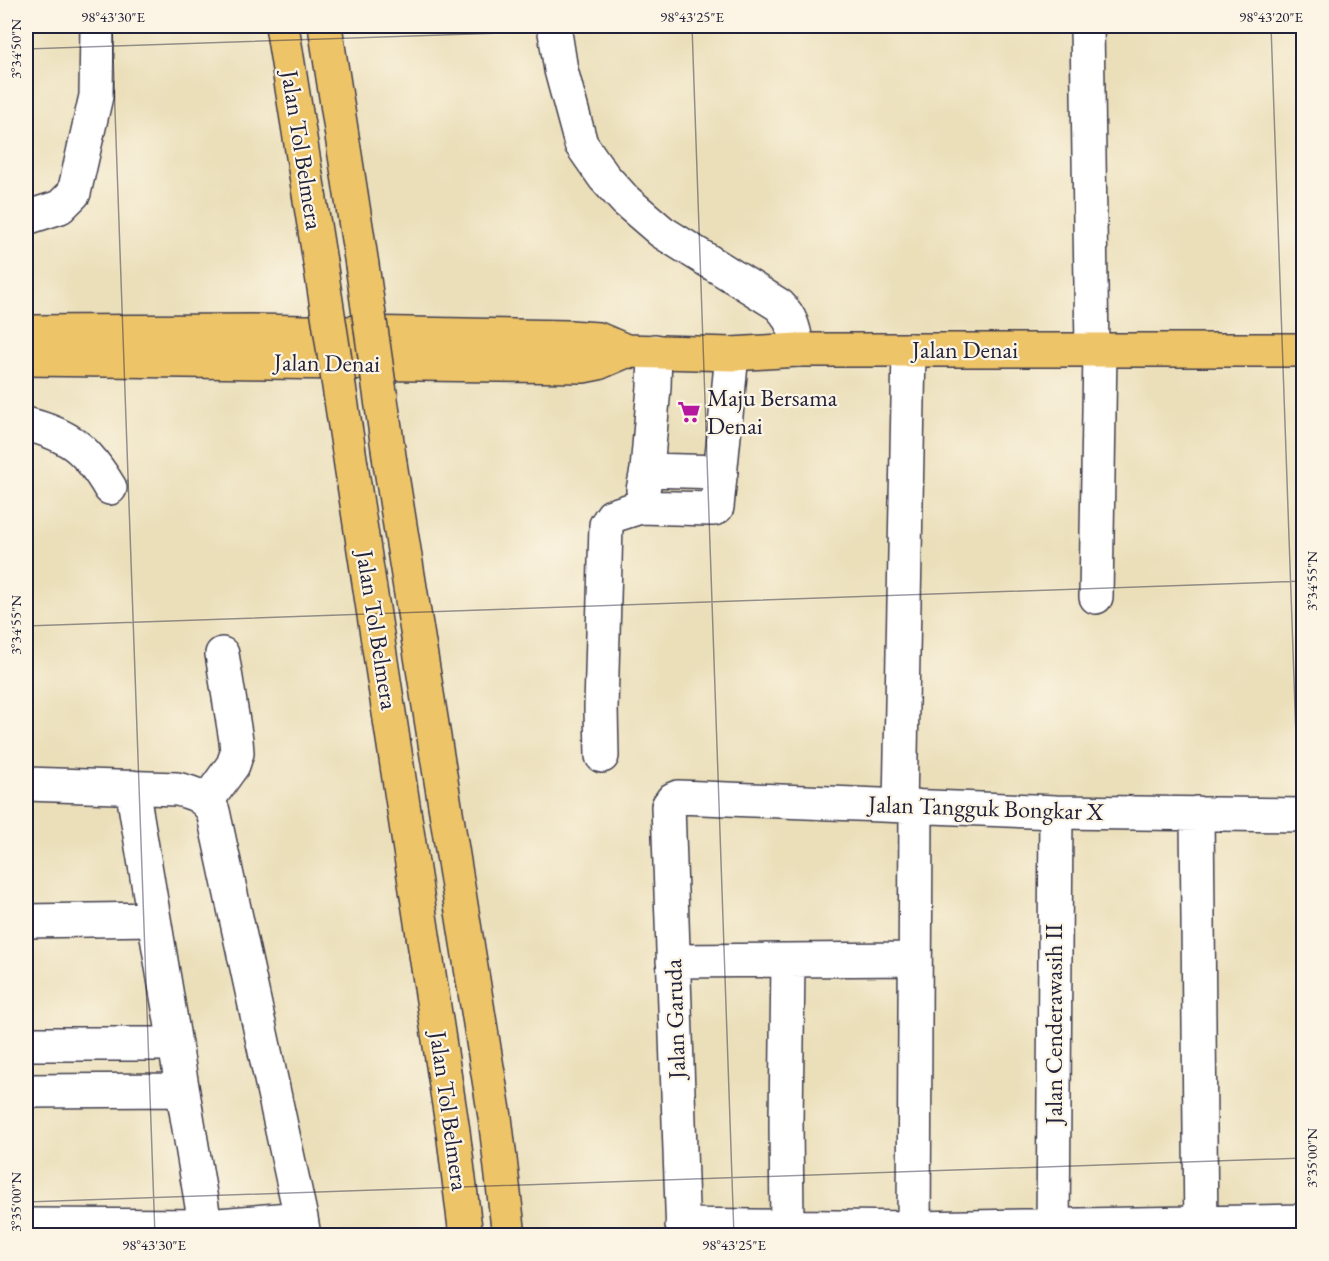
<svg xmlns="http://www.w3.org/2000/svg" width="1329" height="1261" font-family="'EB Garamond',serif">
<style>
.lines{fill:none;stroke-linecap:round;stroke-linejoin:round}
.minor-casing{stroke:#403e4e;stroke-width:36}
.major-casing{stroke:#403e4e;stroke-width:36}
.highway-casing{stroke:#403e4e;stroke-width:36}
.minor{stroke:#fff;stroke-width:33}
.major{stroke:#eec469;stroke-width:33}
.highway{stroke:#eec469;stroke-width:33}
.highway-bridge-casing{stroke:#403e4e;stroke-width:36;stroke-linecap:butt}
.highway-bridge{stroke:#eec469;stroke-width:33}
.ticks{fill:none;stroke:#22223b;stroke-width:1.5;stroke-opacity:0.45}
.labels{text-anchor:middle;stroke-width:4.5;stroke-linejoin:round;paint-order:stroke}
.street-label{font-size:24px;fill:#22223b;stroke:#fcf5e5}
.poi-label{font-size:24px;fill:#22223b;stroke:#fcf5e5;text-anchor:start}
.neatline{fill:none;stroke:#22223b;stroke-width:2}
.ticks-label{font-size:15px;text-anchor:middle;fill:#22223b}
</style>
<rect width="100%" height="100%" fill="#fcf5e5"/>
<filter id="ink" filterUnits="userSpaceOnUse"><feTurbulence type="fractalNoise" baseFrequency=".0167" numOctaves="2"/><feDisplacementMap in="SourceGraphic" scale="12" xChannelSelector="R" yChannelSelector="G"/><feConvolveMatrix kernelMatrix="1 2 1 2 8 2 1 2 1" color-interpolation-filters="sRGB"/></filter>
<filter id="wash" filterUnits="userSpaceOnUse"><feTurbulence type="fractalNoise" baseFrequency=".008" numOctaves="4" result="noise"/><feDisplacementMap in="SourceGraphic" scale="24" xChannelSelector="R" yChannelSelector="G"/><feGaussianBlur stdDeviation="1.35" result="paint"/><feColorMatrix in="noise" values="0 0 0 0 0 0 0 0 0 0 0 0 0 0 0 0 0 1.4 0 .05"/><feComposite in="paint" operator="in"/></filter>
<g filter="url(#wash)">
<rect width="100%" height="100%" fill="#ebdfba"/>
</g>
<g filter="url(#ink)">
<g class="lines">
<g class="minor-casing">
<path id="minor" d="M 554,26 L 561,70 L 581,144 L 604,177 L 626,201 L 662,232 L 779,305 C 793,319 794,331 798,350
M 1087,26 L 1092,350
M 26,218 L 60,207 L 74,193 L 96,96 L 97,26
M 26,424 C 70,435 87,449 110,488
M 647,470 L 654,387 L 655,351
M 643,490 L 647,470 L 721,472
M 1096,597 L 1100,351
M 602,756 L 601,708 L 606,525 L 612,516 L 640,507 L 710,509 L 714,509 L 717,507 L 732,354
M 26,784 L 177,789 C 194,793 203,796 213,811 L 301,1218 L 304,1236
M 132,787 L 207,1236
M 207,801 L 233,765 L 237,753 L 236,740 L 222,654
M 900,805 L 909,350
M 1197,813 L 1201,1236
M 26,921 L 154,919
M 673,961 L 915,959
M 26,1044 L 175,1044
M 26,1091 L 182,1090
M 26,1225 L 206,1226 L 301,1218
M 682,1225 L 914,1228 L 1304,1221
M 787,1226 L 786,1123 L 788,960
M 683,1236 L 668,806 L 673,799 L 678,797 L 1056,812 L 1304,815
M 914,1236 L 916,806
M 1053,1236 L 1056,812"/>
</g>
<g class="major-casing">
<path id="major" d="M 26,332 L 252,331 L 570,337 L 598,339 L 626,351 L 732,354 L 798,350 L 1304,350
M 26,359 L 583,366 L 598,363 L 626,351"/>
</g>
<g class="highway-casing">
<path id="highway" d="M 282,26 L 320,262
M 325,26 L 362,265
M 390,463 L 495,1117 L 509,1236
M 351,465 L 453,1131 L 466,1236"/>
</g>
<use href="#minor" class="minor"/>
<use href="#major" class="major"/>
<use href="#highway" class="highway"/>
<g class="highway-bridge-casing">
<path id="highway-bridge" d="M 320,262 L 351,465
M 362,265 L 390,463"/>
</g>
<use href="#highway-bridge" class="highway-bridge"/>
</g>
</g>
<path class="ticks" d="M 112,26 L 155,1236M 692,26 L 734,1236M 1271,26 L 1304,963M 26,49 L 706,26M 26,626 L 1304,581M 26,1202 L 1304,1158"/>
<defs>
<g id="supermarket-bare" transform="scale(1.8)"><path d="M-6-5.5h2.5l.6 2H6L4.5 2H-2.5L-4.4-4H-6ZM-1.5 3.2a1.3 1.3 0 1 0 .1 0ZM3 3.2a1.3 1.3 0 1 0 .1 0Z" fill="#b5179e" stroke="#fcf5e5" stroke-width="2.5" paint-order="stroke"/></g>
</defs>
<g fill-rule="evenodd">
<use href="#supermarket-bare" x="689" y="412"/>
</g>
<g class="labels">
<g class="street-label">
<text transform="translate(302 150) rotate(81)" y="8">Jalan Tol Belmera</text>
<text x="965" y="358">Jalan Denai</text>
<text transform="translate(327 363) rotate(1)" y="8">Jalan Denai</text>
<text transform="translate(377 630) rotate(81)" y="8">Jalan Tol Belmera</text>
<text transform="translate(986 808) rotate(2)" y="8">Jalan Tangguk Bongkar X</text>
<text transform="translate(675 1019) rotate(-92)" y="8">Jalan Garuda</text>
<text transform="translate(1054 1024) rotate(-90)" y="8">Jalan Cenderawasih II</text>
<text transform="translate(449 1111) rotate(82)" y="8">Jalan Tol Belmera</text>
</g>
<g class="poi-label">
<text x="707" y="406">Maju Bersama<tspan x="707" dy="28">Denai</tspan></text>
</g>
</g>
<rect width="1329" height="1261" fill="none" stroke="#fcf5e5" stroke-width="66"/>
<rect x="33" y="33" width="1263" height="1195" class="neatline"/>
<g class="ticks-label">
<text x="113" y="22">98°43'30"E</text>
<text x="692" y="22">98°43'25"E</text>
<text x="1271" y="22">98°43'20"E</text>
<text transform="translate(16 49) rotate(-90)" y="5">3°34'50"N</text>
<text transform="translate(1312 581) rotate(-90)" y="5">3°34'55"N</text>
<text transform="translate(16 625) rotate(-90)" y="5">3°34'55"N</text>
<text transform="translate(1312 1158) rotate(-90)" y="5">3°35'00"N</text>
<text transform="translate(16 1202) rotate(-90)" y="5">3°35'00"N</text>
<text x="154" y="1250">98°43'30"E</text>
<text x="734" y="1250">98°43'25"E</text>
</g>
</svg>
